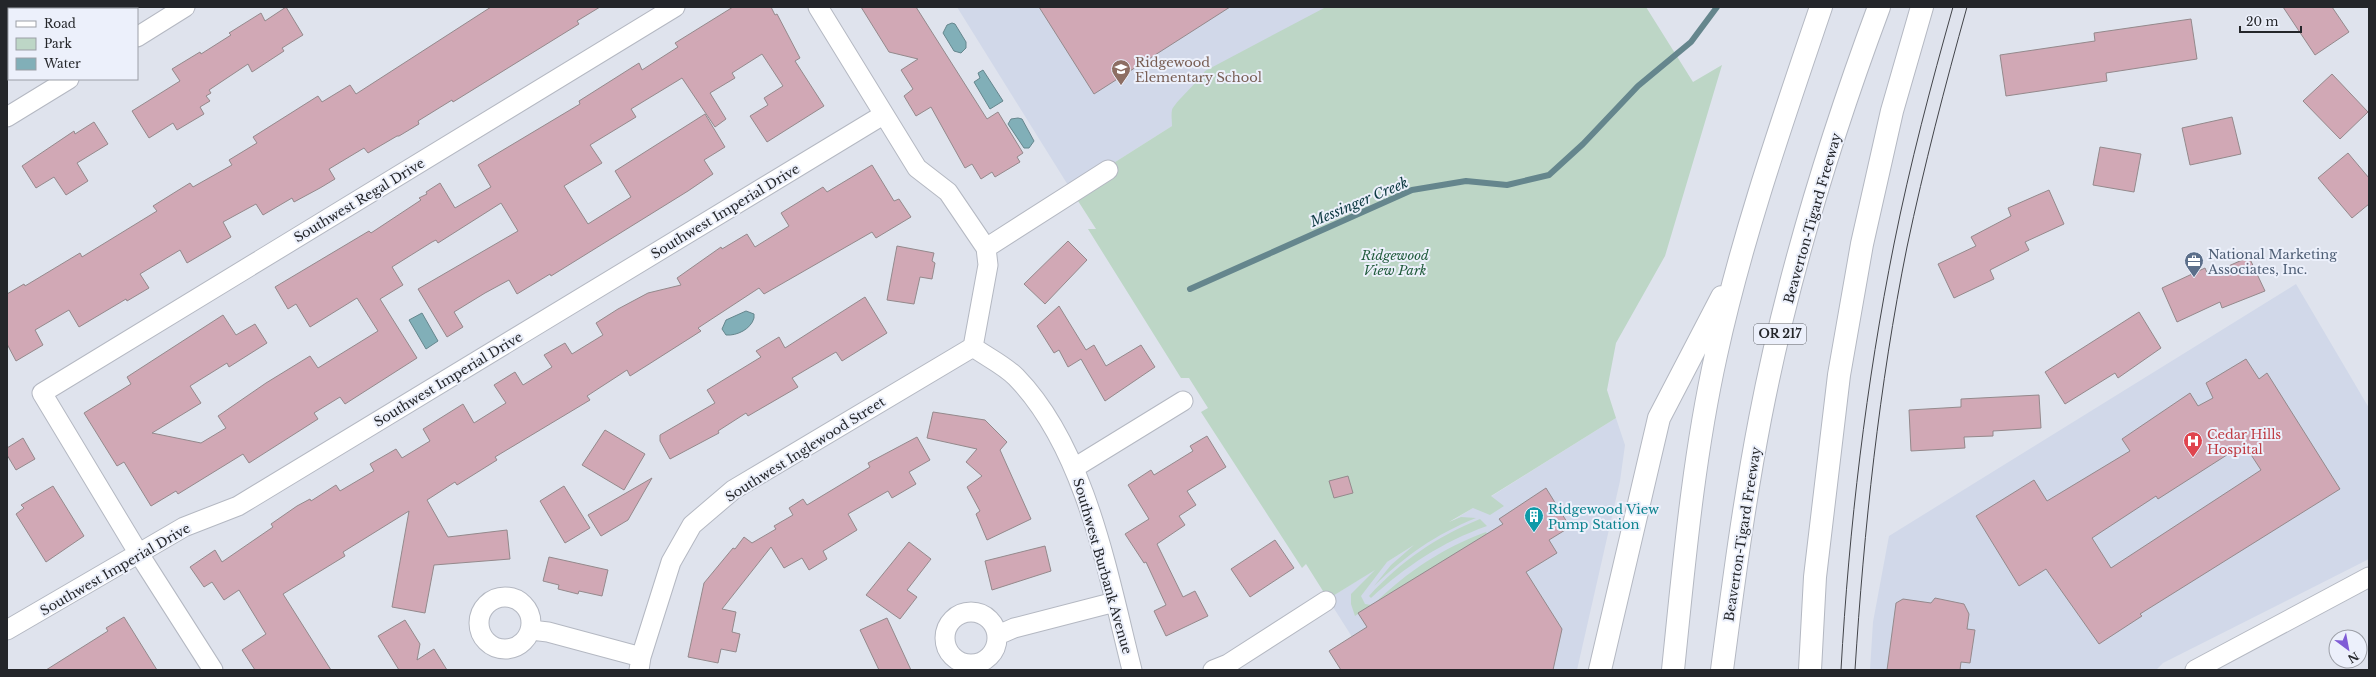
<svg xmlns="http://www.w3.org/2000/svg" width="2376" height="677" font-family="'Libre Baskerville',serif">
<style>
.built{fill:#d1d8e9}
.green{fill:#bdd6c6}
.water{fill:#81afb8;stroke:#65868d}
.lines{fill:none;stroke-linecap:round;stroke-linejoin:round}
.stream{stroke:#65868d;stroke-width:6}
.building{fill:#d1a8b5;stroke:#94898c;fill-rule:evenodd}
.minor-casing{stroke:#b4b8c2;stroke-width:21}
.motorway-casing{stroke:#b4b8c2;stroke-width:24}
.minor{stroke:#fff;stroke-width:19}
.motorway{stroke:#fff;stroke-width:22}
.tram{stroke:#424449;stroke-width:1}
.labels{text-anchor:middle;stroke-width:4;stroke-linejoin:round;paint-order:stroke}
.shield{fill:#ecf0fb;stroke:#606369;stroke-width:1}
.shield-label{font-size:12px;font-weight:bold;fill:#24262a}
.education-label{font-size:13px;fill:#785e54;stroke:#ecf0fb;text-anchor:start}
.street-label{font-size:13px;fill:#24262a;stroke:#ecf0fb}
.service-label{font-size:13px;fill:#4e5e75;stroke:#ecf0fb;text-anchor:start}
.park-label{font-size:13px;font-style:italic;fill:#225c3d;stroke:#ecf0fb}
.health-label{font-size:13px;fill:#be3a42;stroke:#ecf0fb;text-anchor:start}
.culture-label{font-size:13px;fill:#0d838f;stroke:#ecf0fb;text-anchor:start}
.water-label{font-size:14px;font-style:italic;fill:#0e3a42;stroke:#ecf0fb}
</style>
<rect width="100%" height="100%" fill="#dfe3ed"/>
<path class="built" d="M 957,7 L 1360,7 L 1071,190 Z
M 2296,284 L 2369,408 L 2369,559 L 2163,663 L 2156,670 L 1870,670 L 1873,622 L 1889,536 Z
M 1616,418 L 1625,445 L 1620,481 L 1577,670 L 1373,670 L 1328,599 Z"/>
<path class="green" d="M 1326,7 L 1646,7 L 1693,82 L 1722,65 L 1665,256 L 1616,343 L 1607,390 L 1616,418 L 1491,496 L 1504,506 L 1490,515 L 1473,508 L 1449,522 L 1461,517 L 1476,518 C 1436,534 1405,556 1374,586 L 1391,565 L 1414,545 L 1387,562 L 1361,596 L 1365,604 L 1371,605 L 1355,616 L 1351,604 L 1351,594 L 1375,570 L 1328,599 L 1306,564 L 1302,568 L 1201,412 L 1208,408 L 1189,378 L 1181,378 L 1088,229 L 1096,229 L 1071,190 L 1172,126 C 1172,121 1171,115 1172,110 C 1174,103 1199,81 1205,71 Z
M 1480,519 L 1487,526 C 1442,542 1406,566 1371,598 L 1369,596 C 1401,561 1436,537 1480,519 Z
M 1486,532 L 1487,534 L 1375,603 C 1408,571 1443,548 1486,532 Z"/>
<path class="water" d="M 952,23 L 955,24 L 966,42 L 966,48 L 961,53 L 954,51 L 943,33 L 947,25 Z
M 983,70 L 1003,101 L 990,109 L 974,82 L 980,78 L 978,73 Z
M 1018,118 L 1022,119 L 1034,141 L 1029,148 L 1024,148 L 1008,124 L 1011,119 Z
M 746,311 L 754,314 L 754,318 C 751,329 737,336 726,335 L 722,329 L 726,320 Z
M 422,313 L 438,341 L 426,349 L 409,320 Z"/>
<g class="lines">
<path class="stream" d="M 1190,289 L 1412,190 L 1466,181 L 1507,185 L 1549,175 L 1583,144 L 1638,86 L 1691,42 L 1717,7"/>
</g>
<path class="building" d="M 286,7 L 303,35 L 282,48 L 284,51 L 252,72 L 248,64 L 209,90 L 211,93 L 206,96 L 210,101 L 200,107 L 204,114 L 177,130 L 173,123 L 149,138 L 132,111 L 180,81 L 172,69 L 200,52 L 201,54 L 231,35 L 229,33 L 261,13 L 265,21 Z
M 491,7 L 600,7 L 577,21 L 579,24 L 453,102 L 452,100 L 418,121 L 419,124 L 399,136 L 397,136 L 368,153 L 364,148 L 329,169 L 335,179 L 320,188 L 294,202 L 292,198 L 263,215 L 256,204 L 223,222 L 231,237 L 187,263 L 180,250 L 140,274 L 149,288 L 127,301 L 126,299 L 79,327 L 69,310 L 35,330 L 43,345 L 16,361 L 7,344 L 7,294 L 24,284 L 25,286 L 80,253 L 82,257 L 157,211 L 153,206 L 177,191 L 190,183 L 193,187 L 232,165 L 229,160 L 257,143 L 253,137 L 318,96 L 322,102 L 350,85 L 356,94 Z
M 733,7 L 771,7 L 775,15 L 777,14 L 800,58 L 795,61 L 824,106 L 767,142 L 750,116 L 768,105 L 764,98 L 783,86 L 762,54 L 732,73 L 735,78 L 710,93 L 726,119 L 715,127 L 682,78 L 631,109 L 636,117 L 590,145 L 602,163 L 564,186 L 588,224 L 631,197 L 615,171 L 705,114 L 725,147 L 704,160 L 713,174 L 688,191 L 551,276 L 550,274 L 517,294 L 509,280 L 485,293 L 454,312 L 463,327 L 447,337 L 418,289 L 518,231 L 501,203 L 438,243 L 436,240 L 432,242 L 392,267 L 403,285 L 380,299 L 417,358 L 345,404 L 340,397 L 314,413 L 318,419 L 249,463 L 243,454 L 178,494 L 176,491 L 151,506 L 124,462 L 117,466 L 84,413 L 131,384 L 127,377 L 223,315 L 236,335 L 255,324 L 267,343 L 229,367 L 227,363 L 190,386 L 201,403 L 152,433 L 201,443 L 226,428 L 218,416 L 266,383 L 310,356 L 318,368 L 378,331 L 357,298 L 310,327 L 296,304 L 288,309 L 275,287 L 369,231 L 371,233 L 421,200 L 419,198 L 427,194 L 426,192 L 440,183 L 455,208 L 491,187 L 478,165 L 580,104 L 579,101 L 639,63 L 642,70 L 678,47 L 675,43 Z
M 861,7 L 916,7 L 987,119 L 998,112 L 1023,153 L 1017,157 L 1020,162 L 995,177 L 992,172 L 981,179 L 972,164 L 965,168 L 931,107 L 916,116 L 904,96 L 913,89 L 901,70 L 918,59 L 889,52 Z
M 1039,7 L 1230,7 L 1094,94 Z
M 2283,7 L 2332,7 L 2349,32 L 2315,55 Z
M 2191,19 L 2197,59 L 2106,73 L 2107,81 L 2006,96 L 2000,55 L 2095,41 L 2094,33 Z
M 2332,74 L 2368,112 L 2340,139 L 2303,101 Z
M 2232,117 L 2241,154 L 2190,165 L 2182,128 Z
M 94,122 L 108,144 L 77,163 L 88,181 L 66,195 L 54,177 L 36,188 L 22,166 L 74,131 L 75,134 Z
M 2100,147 L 2141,154 L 2134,192 L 2093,185 Z
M 2348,153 L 2369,178 L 2369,204 L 2352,218 L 2318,178 Z
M 872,165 L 894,201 L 899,199 L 911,217 L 876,238 L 872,232 L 764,294 L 759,288 L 698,328 L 701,331 L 646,366 L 630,376 L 627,370 L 587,396 L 590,400 L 495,457 L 497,460 L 457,485 L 455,482 L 427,500 L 448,537 L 507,530 L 510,559 L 434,565 L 425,613 L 392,607 L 409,511 L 343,552 L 345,556 L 283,594 L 331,670 L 255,670 L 242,650 L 266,634 L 239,590 L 224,600 L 212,582 L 204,587 L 190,567 L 215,550 L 222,562 L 273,527 L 271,524 L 297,506 L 310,499 L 311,501 L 336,485 L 340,491 L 374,471 L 370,464 L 396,449 L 402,458 L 430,441 L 423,429 L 463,404 L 474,423 L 506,403 L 494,385 L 515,372 L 523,385 L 552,367 L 544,355 L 565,343 L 572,354 L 603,335 L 596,323 L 618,309 L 648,293 L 681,285 L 677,278 L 721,247 L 722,249 L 747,234 L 755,247 L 789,226 L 781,213 L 823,187 L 827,192 Z
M 2049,190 L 2064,224 L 2025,242 L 2029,250 L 1990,270 L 1994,279 L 1954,298 L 1938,264 L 1976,246 L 1971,237 L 2011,216 L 2008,208 Z
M 1068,241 L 1087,260 L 1045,304 L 1024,284 Z
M 897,246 L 934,253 L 932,261 L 935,263 L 932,279 L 920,277 L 914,304 L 887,300 Z
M 2249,257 L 2265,291 L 2222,308 L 2220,302 L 2177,322 L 2162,288 L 2205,268 L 2208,275 Z
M 865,297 L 887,333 L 842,361 L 836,352 L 792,378 L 798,387 L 748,416 L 746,413 L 718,431 L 719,433 L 670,459 L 660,441 L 660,435 L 715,403 L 707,390 L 761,357 L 756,351 L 779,337 L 785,348 Z
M 1059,306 L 1086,350 L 1094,345 L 1106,366 L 1141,345 L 1155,367 L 1105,401 L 1081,359 L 1068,367 L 1059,350 L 1054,353 L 1037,326 Z
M 2139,312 L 2161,348 L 2118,378 L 2115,373 L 2065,404 L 2045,372 Z
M 2246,359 L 2259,379 L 2267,373 L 2340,489 L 2140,614 L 2142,616 L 2099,644 L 2046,569 L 2019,586 L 1976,516 L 2034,480 L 2047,501 L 2130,451 L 2122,439 L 2190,393 L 2198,406 L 2213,398 L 2206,383 ZM 2244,444 L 2261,470 L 2111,568 L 2092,538 L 2156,496 L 2158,499 Z
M 2039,395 L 2041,428 L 1993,431 L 1993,436 L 1964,437 L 1965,448 L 1911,451 L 1909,410 L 1961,407 L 1961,399 Z
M 933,412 L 985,420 L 1007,442 L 1000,450 L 1031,519 L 987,540 L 976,514 L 980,511 L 967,487 L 982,476 L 966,462 L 977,449 L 927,438 Z
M 605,430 L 645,454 L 624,490 L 582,465 Z
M 1207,436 L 1226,467 L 1187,491 L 1196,505 L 1179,516 L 1185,525 L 1157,544 L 1183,597 L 1195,591 L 1208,616 L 1166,636 L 1154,611 L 1166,605 L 1146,562 L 1144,563 L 1125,534 L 1149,519 L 1128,485 L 1151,470 L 1154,475 L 1193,451 L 1190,446 Z
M 917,437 L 930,460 L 909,472 L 916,484 L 892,498 L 888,491 L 848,514 L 857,530 L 823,551 L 827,559 L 809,570 L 802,558 L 784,568 L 771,547 L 722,609 L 736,612 L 732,632 L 740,634 L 736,652 L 721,649 L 718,663 L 688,657 L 704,583 L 733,548 L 735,549 L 744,537 L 752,543 L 776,529 L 774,526 L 793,515 L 789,508 L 803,499 L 807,505 L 870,467 L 868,463 Z
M 23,438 L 35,459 L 16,470 L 7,455 L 7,448 Z
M 1348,476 L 1353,493 L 1334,498 L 1329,481 Z
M 652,478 L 628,520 L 601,536 L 588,515 Z
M 53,486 L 84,536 L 46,562 L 16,514 L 24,508 L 21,505 Z
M 564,486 L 590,528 L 565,543 L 540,501 Z
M 1546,488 L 1570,527 L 1549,540 L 1557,553 L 1526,572 L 1562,629 L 1553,670 L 1341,670 L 1329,651 L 1367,627 L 1358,613 L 1503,524 L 1499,519 Z
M 1275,540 L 1294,568 L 1250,597 L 1231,569 Z
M 909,542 L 931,559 L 907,590 L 917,597 L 900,619 L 866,595 Z
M 1045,546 L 1051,571 L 992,590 L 985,561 Z
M 549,557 L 608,570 L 602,596 L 579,591 L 578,594 L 558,589 L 559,585 L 543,581 Z
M 1935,598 L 1964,604 L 1969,614 L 1967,629 L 1975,630 L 1970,663 L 1961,662 L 1960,670 L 1887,670 L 1896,603 L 1903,599 L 1931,603 Z
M 124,617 L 157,670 L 46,670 L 108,631 L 106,628 Z
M 887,618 L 911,670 L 879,670 L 860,630 Z
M 405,620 L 420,644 L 417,660 L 434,649 L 447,670 L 399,670 L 378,636 Z"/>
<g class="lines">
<g class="minor-casing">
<path id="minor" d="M 818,7 L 917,168 L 948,192 L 986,248 L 988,265 L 973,347
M 137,37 L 185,7
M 7,117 L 69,79
M 986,248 L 1108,170
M 973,347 C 987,357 1004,365 1016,377 C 1086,449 1108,575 1132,670
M 1074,468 L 1183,401
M479 623a26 26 0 1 1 52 0a26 26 0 1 1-52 0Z
M945 638a26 26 0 1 1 52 0a26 26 0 1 1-52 0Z
M 7,630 L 184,527 L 238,506 L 883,115
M 531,630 L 548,632 L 641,657
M 998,635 L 1014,628 L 1115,602
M 213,670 L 139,554 L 42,393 L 675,7
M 639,670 L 641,657 L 671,562 L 692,525 L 733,490 L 973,347
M 1213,670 L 1228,664 L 1326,601
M 2195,670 L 2369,577"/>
</g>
<g class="motorway-casing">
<path id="motorway" d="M 1600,670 L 1659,418 L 1722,297
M 1673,670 C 1684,564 1693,459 1716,355 C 1742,236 1782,122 1821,7
M 1722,670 C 1733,586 1744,502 1760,419 C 1787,279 1829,141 1879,7
M 1810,670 L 1815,577 L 1839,375 L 1862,244 L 1892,111 L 1922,7"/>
</g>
<use href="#minor" class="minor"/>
<use href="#motorway" class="motorway"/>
<path class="tram" d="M 1841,670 C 1849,527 1866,384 1894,244 C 1910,164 1931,85 1953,7
M 1855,670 C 1864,529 1879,386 1907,247 C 1924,166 1945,86 1967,7"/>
</g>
<defs>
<g id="school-pin" transform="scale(1)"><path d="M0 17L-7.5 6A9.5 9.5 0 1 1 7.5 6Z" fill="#8d6e63" stroke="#ecf0fb"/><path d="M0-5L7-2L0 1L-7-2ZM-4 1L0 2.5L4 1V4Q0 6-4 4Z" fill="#fff"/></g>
<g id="office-pin" transform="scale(1)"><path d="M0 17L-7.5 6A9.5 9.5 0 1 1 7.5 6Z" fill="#5c6f8a" stroke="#ecf0fb"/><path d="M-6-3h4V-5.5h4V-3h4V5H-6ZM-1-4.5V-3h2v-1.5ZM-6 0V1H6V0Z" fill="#fff"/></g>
<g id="hospital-pin" transform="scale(1)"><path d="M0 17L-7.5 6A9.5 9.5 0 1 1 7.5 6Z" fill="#e0444e" stroke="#ecf0fb"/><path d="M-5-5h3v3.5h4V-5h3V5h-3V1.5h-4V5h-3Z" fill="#fff"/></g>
<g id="building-pin" transform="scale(1)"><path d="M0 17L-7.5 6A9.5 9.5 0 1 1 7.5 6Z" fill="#0f9aa8" stroke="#ecf0fb"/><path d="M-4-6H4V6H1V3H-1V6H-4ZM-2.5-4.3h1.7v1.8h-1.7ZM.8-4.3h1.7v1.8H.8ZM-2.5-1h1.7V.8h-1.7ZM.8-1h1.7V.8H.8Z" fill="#fff"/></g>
</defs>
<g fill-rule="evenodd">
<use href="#school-pin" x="1121" y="69"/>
<use href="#office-pin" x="2194" y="261"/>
<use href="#hospital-pin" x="2193" y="441"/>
<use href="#building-pin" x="1534" y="516"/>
</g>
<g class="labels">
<rect class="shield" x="1754" y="324" width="52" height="20" rx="3"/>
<g class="shield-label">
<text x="1780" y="338">OR 217</text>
</g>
<g class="education-label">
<text x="1135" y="67">Ridgewood<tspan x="1135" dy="15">Elementary School</tspan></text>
</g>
<g class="street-label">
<text transform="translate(359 200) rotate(-31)" y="5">Southwest Regal Drive</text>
<text transform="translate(725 211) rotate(-31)" y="5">Southwest Imperial Drive</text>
<text transform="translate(1812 218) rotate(-74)" y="5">Beaverton-Tigard Freeway</text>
<text transform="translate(448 379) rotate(-31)" y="5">Southwest Imperial Drive</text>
<text transform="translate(805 449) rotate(-32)" y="5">Southwest Inglewood Street</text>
<text transform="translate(1742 534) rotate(-81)" y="5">Beaverton-Tigard Freeway</text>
<text transform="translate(1103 566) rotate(74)" y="5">Southwest Burbank Avenue</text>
<text transform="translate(115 569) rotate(-30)" y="5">Southwest Imperial Drive</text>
</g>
<g class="service-label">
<text x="2208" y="259">National Marketing<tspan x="2208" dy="15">Associates, Inc.</tspan></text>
</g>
<g class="park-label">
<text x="1395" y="260">Ridgewood<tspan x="1395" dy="15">View Park</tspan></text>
</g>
<g class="health-label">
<text x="2207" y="439">Cedar Hills<tspan x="2207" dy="15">Hospital</tspan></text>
</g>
<g class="culture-label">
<text x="1548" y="514">Ridgewood View<tspan x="1548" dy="15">Pump Station</tspan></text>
</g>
<g class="water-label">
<text transform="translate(1359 202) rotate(-23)" y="5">Messinger Creek</text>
</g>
</g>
<rect width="2376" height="677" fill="none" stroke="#24262a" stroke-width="16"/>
<rect x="8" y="8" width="130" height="72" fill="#ecf0fb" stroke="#9c9fa7"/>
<rect x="16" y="21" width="20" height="6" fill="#ffffff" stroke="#9c9fa7"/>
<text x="44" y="28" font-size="12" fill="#24262a">Road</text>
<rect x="16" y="38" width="20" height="12" fill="#bdd6c6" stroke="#9c9fa7"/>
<text x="44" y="48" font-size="12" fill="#24262a">Park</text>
<rect x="16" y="58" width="20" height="12" fill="#81afb8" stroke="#9c9fa7"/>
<text x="44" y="68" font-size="12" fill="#24262a">Water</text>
<g transform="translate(2348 649) rotate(148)"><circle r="19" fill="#ecf0fb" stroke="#9c9fa7"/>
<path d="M0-3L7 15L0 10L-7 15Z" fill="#7f5cd6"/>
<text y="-6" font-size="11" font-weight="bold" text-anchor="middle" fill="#24262a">N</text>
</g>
<path d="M2240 26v6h61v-6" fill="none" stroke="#24262a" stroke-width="2"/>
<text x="2246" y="26" font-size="12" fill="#24262a" stroke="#ecf0fb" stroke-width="3" paint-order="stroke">20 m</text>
</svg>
